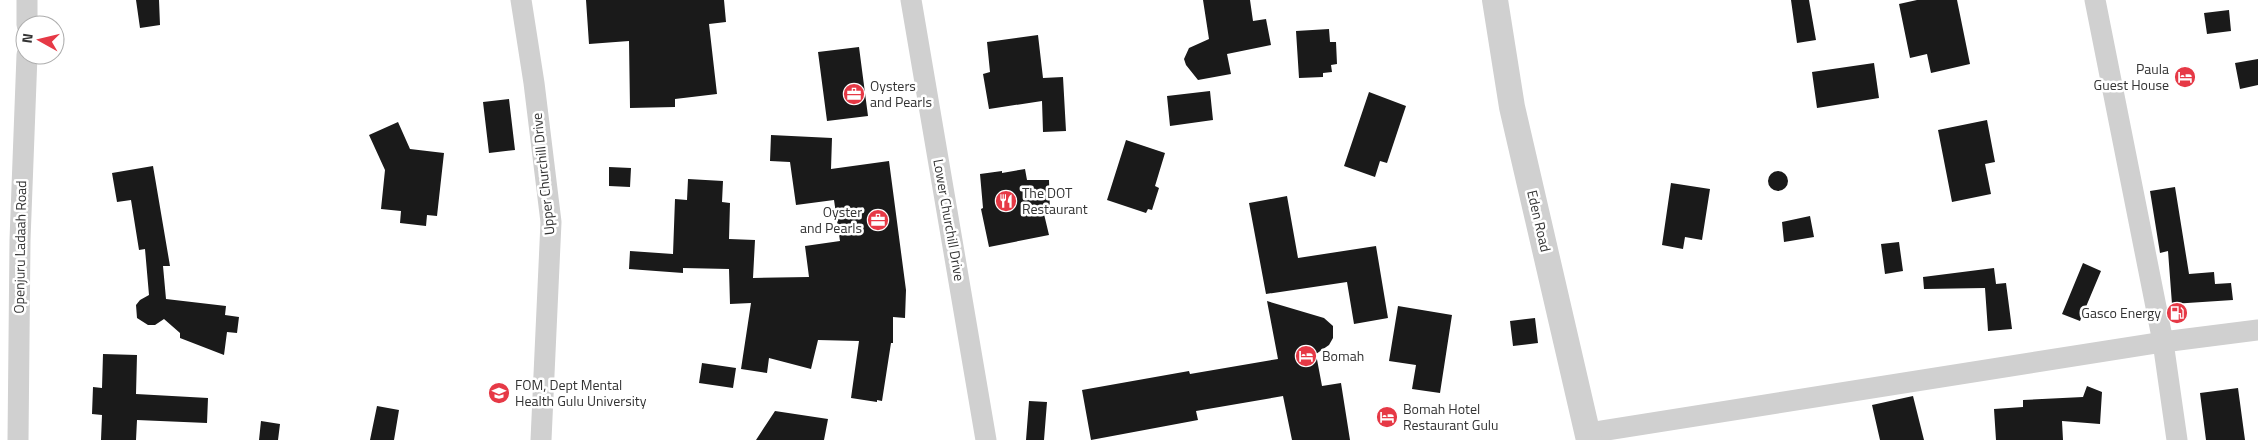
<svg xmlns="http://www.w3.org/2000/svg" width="2258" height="440" font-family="'Titillium Web',sans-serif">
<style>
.building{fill:#1a1a1a}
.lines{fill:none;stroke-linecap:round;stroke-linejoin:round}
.minor{stroke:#d0d0d0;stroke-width:21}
.tertiary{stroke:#d0d0d0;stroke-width:26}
.labels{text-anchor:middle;stroke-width:5;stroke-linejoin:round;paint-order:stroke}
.poi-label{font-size:14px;fill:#333;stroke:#fff;text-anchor:start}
.street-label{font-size:14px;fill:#333;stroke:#fff}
</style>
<rect width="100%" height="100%" fill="#fff"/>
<path class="building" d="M 136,0 L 159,0 L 160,25 L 140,28 Z
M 586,0 L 724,0 L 726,22 L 709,24 L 717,94 L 675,99 L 675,107 L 630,108 L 629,41 L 589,44 Z
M 1203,0 L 1250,0 L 1253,21 L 1266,19 L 1271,45 L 1227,54 L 1231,74 L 1198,80 L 1186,65 L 1184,59 L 1189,48 L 1209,39 Z
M 1791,0 L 1809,0 L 1816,40 L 1797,43 Z
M 1917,0 L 1957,0 L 1970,64 L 1931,73 L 1927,54 L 1910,58 L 1899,4 Z
M 2229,10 L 2231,31 L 2207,34 L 2204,13 Z
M 1329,29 L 1330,42 L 1336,42 L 1337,64 L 1331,65 L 1332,72 L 1323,73 L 1323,77 L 1299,78 L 1296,31 Z
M 1038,35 L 1043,78 L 1063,77 L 1066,131 L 1043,132 L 1042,101 L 989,109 L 983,74 L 990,72 L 987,42 Z
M 859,47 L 868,116 L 827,121 L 818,52 Z
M 2258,59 L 2258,85 L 2240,89 L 2235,63 Z
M 1874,63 L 1879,98 L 1817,108 L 1812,72 Z
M 1210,91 L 1213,120 L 1170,126 L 1167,96 Z
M 1369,92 L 1406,106 L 1387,163 L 1380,161 L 1375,177 L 1344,166 Z
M 509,99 L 515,150 L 489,153 L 483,102 Z
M 1987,120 L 1995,162 L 1985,164 L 1991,194 L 1952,202 L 1938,130 Z
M 398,122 L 410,149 L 444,153 L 437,216 L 427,215 L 426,226 L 400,223 L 401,211 L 381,209 L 385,170 L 369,135 Z
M 771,135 L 832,138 L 831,169 L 889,161 L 906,290 L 905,318 L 893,317 L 893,343 L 891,343 L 882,401 L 877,400 L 877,402 L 851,398 L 859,341 L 818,340 L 811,369 L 769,358 L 767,373 L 741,369 L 751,303 L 730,304 L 729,269 L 683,268 L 683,273 L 629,269 L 630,251 L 673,254 L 675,199 L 687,200 L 688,179 L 723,181 L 722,202 L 730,203 L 729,239 L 755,240 L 753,278 L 809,277 L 805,246 L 840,241 L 834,200 L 796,205 L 790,162 L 770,161 Z
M 1126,140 L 1165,153 L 1155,186 L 1159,188 L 1152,210 L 1148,209 L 1146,213 L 1107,200 Z
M 153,166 L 170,266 L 163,266 L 166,299 L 226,306 L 225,315 L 239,317 L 237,333 L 227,332 L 224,355 L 180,338 L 180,333 L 164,319 L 155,325 L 148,325 L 137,318 L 136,305 L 140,300 L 149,295 L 145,249 L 139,250 L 131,200 L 117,202 L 112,173 Z
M 609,167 L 631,168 L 630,187 L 609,186 Z
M 1025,169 L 1027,180 L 1049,180 L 1050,213 L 1044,214 L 1049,235 L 989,247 L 981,209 L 983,208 L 980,174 L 1002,171 L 1002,173 Z
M1768 181a10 10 0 1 1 20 0a10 10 0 1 1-20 0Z
M 1671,183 L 1710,189 L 1702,240 L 1685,237 L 1683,249 L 1662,245 Z
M 2175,187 L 2189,274 L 2214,272 L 2215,284 L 2231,283 L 2233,300 L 2172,304 L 2168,251 L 2160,253 L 2150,191 Z
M 1287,196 L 1298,258 L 1376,246 L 1388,318 L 1354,324 L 1347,282 L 1266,294 L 1249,203 Z
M 1810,216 L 1814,237 L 1784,242 L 1782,222 Z
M 1899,242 L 1903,271 L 1885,274 L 1881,244 Z
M 2083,263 L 2101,271 L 2080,321 L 2062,314 Z
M 1994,268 L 1996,284 L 2006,283 L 2012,329 L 1988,331 L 1985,288 L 1924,289 L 1923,277 Z
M 1267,301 L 1324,318 L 1333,326 L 1333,338 L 1329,345 L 1316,354 L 1322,386 L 1341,383 L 1350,440 L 1292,440 L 1283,396 L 1196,411 L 1198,420 L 1091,440 L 1082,390 L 1189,371 L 1190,374 L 1278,359 Z
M 1398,306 L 1452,315 L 1440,393 L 1412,389 L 1416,365 L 1389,361 Z
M 1535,318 L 1538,343 L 1513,346 L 1510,321 Z
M 103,354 L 137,355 L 136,394 L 208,398 L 207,423 L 137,420 L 136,440 L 101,440 L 102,415 L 92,414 L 93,387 L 102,388 Z
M 702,363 L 736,368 L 733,388 L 699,383 Z
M 2087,386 L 2102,392 L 2100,424 L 2062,421 L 2063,440 L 1996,440 L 1994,409 L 2023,407 L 2023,400 L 2083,397 Z
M 2238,388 L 2245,440 L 2206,440 L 2200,393 Z
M 1913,396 L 1924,440 L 1880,440 L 1872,405 Z
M 1029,401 L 1047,402 L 1044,440 L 1026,440 Z
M 377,406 L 399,410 L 394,440 L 370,440 Z
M 775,411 L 828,419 L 824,440 L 756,440 Z
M 261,421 L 280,424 L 278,440 L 259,440 Z"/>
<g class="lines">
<path class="minor" d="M 27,0 L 27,25
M 521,0 L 534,83 L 551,222 L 541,440
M 911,0 L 986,440
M 2095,0 L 2163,342 L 2177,440
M 1588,433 L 2163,342 L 2258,330
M 18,440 L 20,240 L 27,55"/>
<path class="tertiary" d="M 1495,0 L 1512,107 L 1589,440"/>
</g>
<defs>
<g id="hotel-disc" transform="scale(1.125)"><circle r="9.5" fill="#e63946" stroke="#fff"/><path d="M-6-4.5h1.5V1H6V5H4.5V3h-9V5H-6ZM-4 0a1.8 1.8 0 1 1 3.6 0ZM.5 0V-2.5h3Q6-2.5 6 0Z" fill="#fff"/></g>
<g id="office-disc" transform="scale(1.125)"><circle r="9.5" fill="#e63946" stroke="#fff"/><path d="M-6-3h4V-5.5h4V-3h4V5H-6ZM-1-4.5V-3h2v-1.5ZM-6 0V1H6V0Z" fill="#fff"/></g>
<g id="restaurant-disc" transform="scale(1.125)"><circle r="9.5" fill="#e63946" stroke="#fff"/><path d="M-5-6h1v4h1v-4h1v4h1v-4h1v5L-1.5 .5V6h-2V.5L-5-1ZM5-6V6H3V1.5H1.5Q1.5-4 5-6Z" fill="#fff"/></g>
<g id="fuel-disc" transform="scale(1.125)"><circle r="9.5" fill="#e63946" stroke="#fff"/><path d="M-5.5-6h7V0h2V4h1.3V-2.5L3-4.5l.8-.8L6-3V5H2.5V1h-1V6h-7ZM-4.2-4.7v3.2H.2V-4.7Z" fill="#fff"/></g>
<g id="university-disc" transform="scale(1.125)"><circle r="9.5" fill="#e63946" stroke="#fff"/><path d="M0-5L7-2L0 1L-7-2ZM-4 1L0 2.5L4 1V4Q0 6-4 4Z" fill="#fff"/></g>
</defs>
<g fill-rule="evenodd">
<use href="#hotel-disc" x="2185" y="77"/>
<use href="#office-disc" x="854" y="94"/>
<use href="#restaurant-disc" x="1006" y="201"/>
<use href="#office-disc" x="878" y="220"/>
<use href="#fuel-disc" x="2177" y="313"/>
<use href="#hotel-disc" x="1306" y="356"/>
<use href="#university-disc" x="499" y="393"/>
<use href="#hotel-disc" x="1387" y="417"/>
</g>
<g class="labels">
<g class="poi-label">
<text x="2169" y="74" text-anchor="end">Paula<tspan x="2169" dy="16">Guest House</tspan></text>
<text x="870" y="91">Oysters<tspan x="870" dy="16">and Pearls</tspan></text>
<text x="1022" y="198">The DOT<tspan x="1022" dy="16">Restaurant</tspan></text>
<text x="862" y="217" text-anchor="end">Oyster<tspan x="862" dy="16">and Pearls</tspan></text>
<text x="2161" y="318" text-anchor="end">Gasco Energy</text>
<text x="1322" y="361">Bomah</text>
<text x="515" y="390">FOM, Dept Mental<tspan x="515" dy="16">Health Gulu University</tspan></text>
<text x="1403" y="414">Bomah Hotel<tspan x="1403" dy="16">Restaurant Gulu</tspan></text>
</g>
<g class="street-label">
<text transform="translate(543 174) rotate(-96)" y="5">Upper Churchill Drive</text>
<text transform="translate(949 220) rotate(80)" y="5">Lower Churchill Drive</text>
<text transform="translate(1539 221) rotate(77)" y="5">Eden Road</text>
<text transform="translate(20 247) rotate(-89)" y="5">Openjuru Ladaah Road</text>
</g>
</g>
<g transform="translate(40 40) rotate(278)"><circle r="24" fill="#ffffff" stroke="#adadad"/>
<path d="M0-4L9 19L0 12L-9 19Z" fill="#e63946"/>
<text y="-8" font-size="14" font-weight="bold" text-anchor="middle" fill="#333333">N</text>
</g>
</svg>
